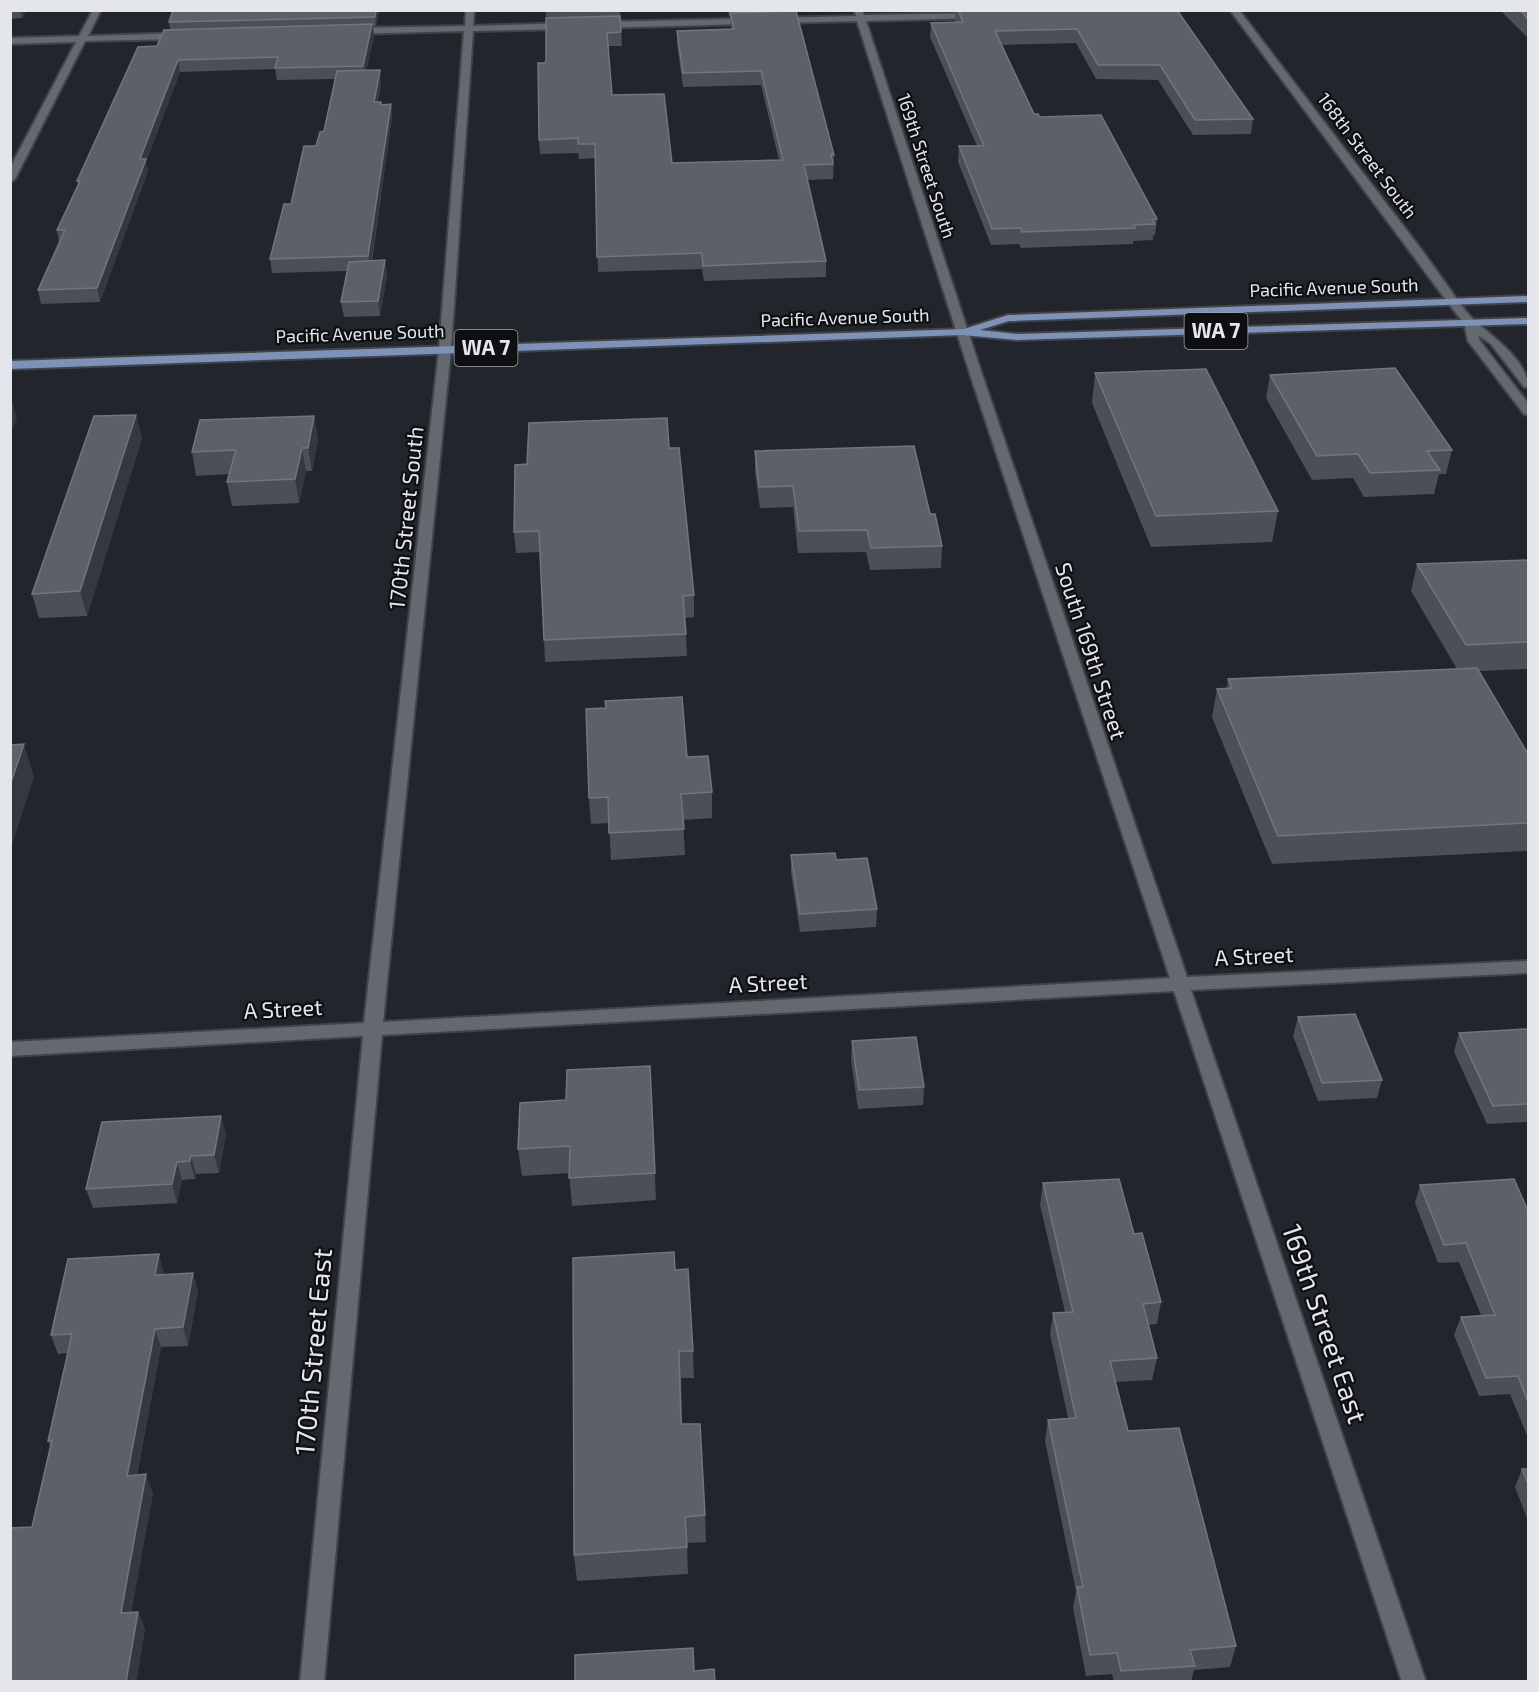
<svg xmlns="http://www.w3.org/2000/svg" width="1539" height="1692" font-family="'Exo 2',sans-serif">
<style>
.lines{fill:none;stroke-linecap:round;stroke-linejoin:round}
.minor-casing{stroke:#404348;stroke-width:4}
.tertiary-casing{stroke:#404348;stroke-width:4}
.primary-casing{stroke:#404348;stroke-width:4}
.minor{fill:#64686f;fill-rule:evenodd}
.tertiary{fill:#64686f;fill-rule:evenodd}
.primary{fill:#7d91b9;fill-rule:evenodd}
.wall{fill:#4c4f56}
.shaded-wall{fill:#35383f}
.building{fill:#5d6066;stroke:#72757b;stroke-width:1.5}
.labels{text-anchor:middle;stroke-width:4.5;stroke-linejoin:round;paint-order:stroke}
.far-street-label{font-size:18px;fill:#e4e6eb;stroke:#0d0f11}
.shield{fill:#0d0f11;stroke:#a4a6aa;stroke-width:1.5}
.shield-label{font-size:21px;font-weight:bold;fill:#e4e6eb}
.street-label{font-size:22px;fill:#e4e6eb;stroke:#0d0f11}
.near-street-label{font-size:27px;fill:#e4e6eb;stroke:#0d0f11}
</style>
<rect width="100%" height="100%" fill="#22252c"/>
<g class="lines">
<g class="minor-casing">
<path id="minor" d="M 93,10 L 101,10 L 88,36 L 183,33 L 187,36 L 183,39 L 85,41 L 15,179 L 10,182 L 10,168 L 76,42 L 10,44 L 10,38 L 79,36 Z
M 466,10 L 474,10 L 473,26 L 567,23 L 571,26 L 567,29 L 473,31 L 451,349 L 383,1022 L 1170,978 L 970,374 L 857,21 L 599,28 L 595,25 L 599,22 L 856,16 L 854,10 L 862,10 L 864,15 L 981,13 L 982,15 L 978,18 L 866,21 L 982,374 L 1187,977 L 1528,961 L 1528,973 L 1191,990 L 1426,1682 L 1402,1682 L 1174,991 L 382,1035 L 324,1682 L 300,1682 L 363,1036 L 10,1056 L 10,1042 L 364,1023 L 439,349 L 464,31 L 353,34 L 349,31 L 353,28 L 465,26 Z
M 1230,10 L 1239,10 L 1424,253 L 1459,302 L 1457,304 L 1449,304 Z"/>
</g>
<g class="tertiary-casing">
<path id="tertiary" d="M 1453,299 L 1457,300 C 1463,307 1469,316 1476,322 C 1494,338 1528,361 1528,387 L 1524,387 L 1491,344 L 1478,335 L 1480,341 L 1528,403 L 1528,415 L 1524,414 L 1468,341 L 1464,323 L 1447,302 Z"/>
</g>
<g class="primary-casing">
<path id="primary" d="M 1528,296 L 1528,302 L 1009,321 L 980,330 L 1017,334 L 1528,318 L 1528,324 L 1017,340 L 962,335 L 10,369 L 10,361 L 964,329 L 1008,315 Z"/>
</g>
<use href="#minor" class="minor"/>
<use href="#tertiary" class="tertiary"/>
<use href="#primary" class="primary"/>
</g>
<path class="wall" d="M 10,10 L 27,10 L 22,18 L 10,19 Z
M 379,10 L 376,26 L 373,26 L 374,36 L 366,70 L 381,82 L 378,102 L 381,102 L 382,105 L 391,104 L 392,117 L 372,261 L 385,260 L 387,275 L 380,316 L 344,317 L 341,302 L 347,271 L 272,273 L 270,259 L 291,204 L 316,146 L 324,131 L 335,79 L 277,80 L 275,69 L 180,72 L 146,162 L 148,171 L 100,302 L 41,304 L 38,290 L 59,243 L 57,230 L 78,185 L 77,181 L 157,46 L 170,30 L 169,22 Z
M 546,10 L 620,10 L 622,46 L 608,46 L 612,95 L 672,163 L 779,160 L 761,85 L 683,87 L 677,44 L 677,31 L 731,29 L 730,16 L 729,16 L 728,10 L 796,11 L 834,155 L 833,179 L 807,180 L 826,261 L 826,277 L 704,281 L 702,269 L 598,272 L 595,158 L 579,159 L 578,153 L 540,154 L 539,140 L 545,63 L 546,60 Z
M 956,10 L 1177,10 L 1253,119 L 1251,134 L 1193,135 L 1158,80 L 1096,79 L 1076,43 L 1002,45 L 1034,114 L 1040,117 L 1157,219 L 1155,235 L 1153,235 L 1153,240 L 1133,241 L 1133,244 L 1021,248 L 1019,244 L 991,245 L 958,162 L 959,146 L 977,146 L 930,37 L 931,23 L 956,22 L 955,20 Z
M 1500,10 L 1528,10 L 1528,38 Z
M 1095,373 L 1278,511 L 1272,542 L 1151,547 L 1092,403 Z
M 1270,375 L 1452,450 L 1446,474 L 1439,474 L 1434,494 L 1364,497 L 1353,478 L 1312,480 L 1266,398 Z
M 136,415 L 142,438 L 87,616 L 39,618 L 32,594 Z
M 314,416 L 318,439 L 312,471 L 306,471 L 299,503 L 232,506 L 227,482 L 229,474 L 196,476 L 192,452 Z
M 669,448 L 694,595 L 694,617 L 685,618 L 687,656 L 545,662 L 540,552 L 516,553 L 514,532 L 527,464 Z
M 755,451 L 930,514 L 942,546 L 941,568 L 870,570 L 866,552 L 798,553 L 793,507 L 760,508 L 755,472 Z
M 1528,560 L 1528,669 L 1479,671 L 1528,754 L 1528,851 L 1272,864 L 1212,717 L 1217,689 L 1227,689 L 1228,679 L 1457,669 L 1411,591 L 1417,564 Z
M 687,757 L 712,792 L 712,818 L 683,820 L 685,855 L 611,860 L 609,823 L 591,824 L 589,798 Z
M 791,855 L 836,860 L 877,909 L 876,927 L 800,932 L 791,873 Z
M 1298,1017 L 1382,1080 L 1377,1098 L 1318,1101 L 1293,1036 Z
M 1528,1029 L 1528,1122 L 1487,1124 L 1454,1052 L 1459,1033 Z
M 852,1041 L 924,1087 L 923,1105 L 858,1109 L 851,1059 Z
M 650,1066 L 656,1200 L 572,1206 L 569,1173 L 522,1176 L 518,1149 Z
M 226,1134 L 219,1173 L 196,1174 L 195,1179 L 182,1180 L 177,1203 L 93,1208 L 86,1189 Z
M 1043,1183 L 1134,1234 L 1161,1302 L 1157,1324 L 1148,1325 L 1157,1358 L 1152,1380 L 1115,1382 L 1128,1431 L 1236,1646 L 1230,1667 L 1194,1670 L 1191,1682 L 1114,1682 L 1112,1674 L 1086,1676 L 1073,1608 L 1076,1591 L 1045,1441 L 1048,1420 L 1068,1418 L 1050,1334 L 1053,1313 L 1065,1312 L 1040,1205 Z
M 1420,1185 L 1528,1211 L 1528,1438 L 1510,1394 L 1479,1396 L 1454,1335 L 1461,1317 L 1481,1315 L 1459,1262 L 1438,1263 L 1415,1203 Z
M 675,1270 L 693,1351 L 694,1378 L 681,1378 L 682,1424 L 705,1515 L 706,1542 L 687,1543 L 688,1574 L 577,1581 L 574,1555 Z
M 164,1273 L 164,1275 L 198,1291 L 188,1346 L 161,1347 L 137,1475 L 153,1493 L 131,1612 L 138,1612 L 145,1629 L 136,1682 L 10,1682 L 32,1527 L 51,1447 L 48,1441 L 68,1353 L 58,1354 L 51,1335 Z
M 1522,1469 L 1528,1469 L 1528,1521 L 1515,1487 Z"/>
<path class="shaded-wall" d="M 20,10 L 27,10 L 22,18 Z
M 376,10 L 379,10 L 376,26 L 375,17 Z
M 372,24 L 374,36 L 365,78 L 363,66 Z
M 178,60 L 180,72 L 146,162 L 148,171 L 100,302 L 97,288 L 140,159 Z
M 380,70 L 381,82 L 375,114 L 374,102 Z
M 391,104 L 392,117 L 370,270 L 368,256 Z
M 385,260 L 387,275 L 380,316 L 378,301 Z
M 11,397 L 17,419 L 10,434 L 10,399 Z
M 136,415 L 142,438 L 87,616 L 80,591 Z
M 314,416 L 318,439 L 312,471 L 308,448 Z
M 302,448 L 306,471 L 299,503 L 295,479 Z
M 24,744 L 34,777 L 10,851 L 10,785 Z
M 221,1116 L 226,1134 L 219,1173 L 214,1155 Z
M 191,1156 L 196,1174 L 195,1179 L 190,1161 Z
M 177,1162 L 182,1180 L 177,1203 L 172,1184 Z
M 159,1254 L 164,1273 L 161,1294 L 155,1275 Z
M 193,1273 L 198,1291 L 188,1346 L 183,1327 Z
M 155,1329 L 161,1347 L 133,1494 L 127,1476 Z
M 146,1474 L 153,1493 L 128,1631 L 121,1613 Z
M 138,1612 L 145,1629 L 136,1682 L 126,1682 Z"/>
<path class="building" d="M 173,10 L 376,10 L 375,17 L 169,22 Z
M 958,10 L 1177,10 L 1253,119 L 1195,120 L 1160,65 L 1098,65 L 1077,29 L 995,31 L 1034,114 L 1038,114 L 1040,117 L 1101,115 L 1157,219 L 1152,220 L 1155,224 L 1134,225 L 1135,228 L 1022,232 L 1021,228 L 992,229 L 959,146 L 984,146 L 931,23 L 963,22 Z
M 1520,10 L 1528,10 L 1528,19 Z
M 796,11 L 834,155 L 831,155 L 833,164 L 804,165 L 826,261 L 703,266 L 702,253 L 597,257 L 595,144 L 578,144 L 578,138 L 539,140 L 538,63 L 545,63 L 546,60 L 546,18 L 620,16 L 621,32 L 607,33 L 612,95 L 664,94 L 672,163 L 783,160 L 761,71 L 683,73 L 677,31 L 734,29 L 730,13 Z
M 372,24 L 363,66 L 275,68 L 278,57 L 178,60 L 140,159 L 146,159 L 97,288 L 38,290 L 65,230 L 57,230 L 80,181 L 77,181 L 138,47 L 157,46 L 164,30 Z
M 380,70 L 374,102 L 381,102 L 381,105 L 391,104 L 368,256 L 270,259 L 284,204 L 291,204 L 304,146 L 316,146 L 320,132 L 324,131 L 337,71 Z
M 385,260 L 378,301 L 341,302 L 349,262 Z
M 1395,368 L 1452,450 L 1427,451 L 1440,470 L 1370,473 L 1358,454 L 1317,456 L 1270,375 Z
M 1206,369 L 1278,511 L 1156,516 L 1095,373 Z
M 136,415 L 80,591 L 32,594 L 94,416 Z
M 314,416 L 308,448 L 302,448 L 295,479 L 227,482 L 236,450 L 192,452 L 200,420 Z
M 667,418 L 669,448 L 679,448 L 694,595 L 683,596 L 686,634 L 544,640 L 539,531 L 514,532 L 515,465 L 527,464 L 529,423 Z
M 914,446 L 930,514 L 935,514 L 942,546 L 871,548 L 867,530 L 799,531 L 793,486 L 759,487 L 755,451 Z
M 1528,560 L 1528,642 L 1466,645 L 1417,564 Z
M 1477,668 L 1528,754 L 1528,823 L 1278,836 L 1217,689 L 1232,688 L 1228,679 Z
M 682,697 L 687,757 L 708,756 L 712,792 L 681,794 L 684,829 L 609,833 L 608,797 L 589,798 L 586,709 L 606,708 L 605,701 Z
M 24,744 L 10,785 L 10,745 Z
M 835,853 L 836,860 L 867,858 L 877,909 L 800,914 L 791,855 Z
M 1355,1014 L 1382,1080 L 1322,1083 L 1298,1017 Z
M 1528,1029 L 1528,1104 L 1493,1106 L 1459,1033 Z
M 916,1037 L 924,1087 L 859,1090 L 852,1041 Z
M 650,1066 L 655,1173 L 569,1178 L 570,1146 L 518,1149 L 520,1103 L 566,1100 L 567,1070 Z
M 221,1116 L 214,1155 L 191,1156 L 190,1161 L 177,1162 L 172,1184 L 86,1189 L 102,1122 Z
M 1119,1179 L 1134,1234 L 1142,1233 L 1161,1302 L 1143,1304 L 1157,1358 L 1110,1361 L 1128,1431 L 1179,1428 L 1236,1646 L 1190,1650 L 1195,1666 L 1121,1671 L 1117,1653 L 1090,1655 L 1077,1587 L 1083,1587 L 1048,1420 L 1076,1418 L 1053,1313 L 1073,1312 L 1043,1183 Z
M 1514,1179 L 1528,1211 L 1528,1402 L 1518,1376 L 1486,1378 L 1461,1317 L 1495,1315 L 1466,1243 L 1444,1245 L 1420,1185 Z
M 674,1252 L 675,1270 L 688,1269 L 693,1351 L 679,1351 L 681,1424 L 700,1424 L 705,1515 L 685,1517 L 687,1547 L 574,1555 L 573,1258 Z
M 159,1254 L 155,1275 L 193,1273 L 183,1327 L 155,1329 L 127,1476 L 146,1474 L 121,1613 L 138,1612 L 126,1682 L 10,1682 L 10,1528 L 32,1527 L 52,1440 L 48,1441 L 72,1334 L 51,1335 L 68,1259 Z
M 1522,1469 L 1528,1469 L 1528,1484 Z
M 693,1648 L 694,1671 L 714,1669 L 715,1682 L 575,1682 L 575,1655 Z"/>
<g class="labels">
<g class="far-street-label">
<text transform="translate(1367 156) rotate(53)" y="6">168th Street South</text>
<text transform="translate(926 166) rotate(72)" y="6">169th Street South</text>
<text transform="translate(1334 288) rotate(-2)" y="6">Pacific Avenue South</text>
<text transform="translate(845 318) rotate(-2)" y="6">Pacific Avenue South</text>
<text transform="translate(360 334) rotate(-2)" y="6">Pacific Avenue South</text>
</g>
<g class="shield">
<rect x="1184.5" y="313" width="63" height="36" rx="4.5"/>
<rect x="454.5" y="330" width="63" height="36" rx="4.5"/>
</g>
<g class="shield-label">
<text x="1216" y="338">WA 7</text>
<text x="486" y="355">WA 7</text>
</g>
<g class="street-label">
<text transform="translate(406 518) rotate(-84)" y="8">170th Street South</text>
<text transform="translate(1091 651) rotate(72)" y="8">South 169th Street</text>
<text transform="translate(1254 956) rotate(-3)" y="8">A Street</text>
<text transform="translate(768 983) rotate(-3)" y="8">A Street</text>
<text transform="translate(283 1009) rotate(-3)" y="8">A Street</text>
</g>
<g class="near-street-label">
<text transform="translate(1324 1324) rotate(71)" y="9">169th Street East</text>
<text transform="translate(314 1352) rotate(-85)" y="9">170th Street East</text>
</g>
</g>
<rect width="1539" height="1692" fill="none" stroke="#e4e6eb" stroke-width="24"/>
</svg>
